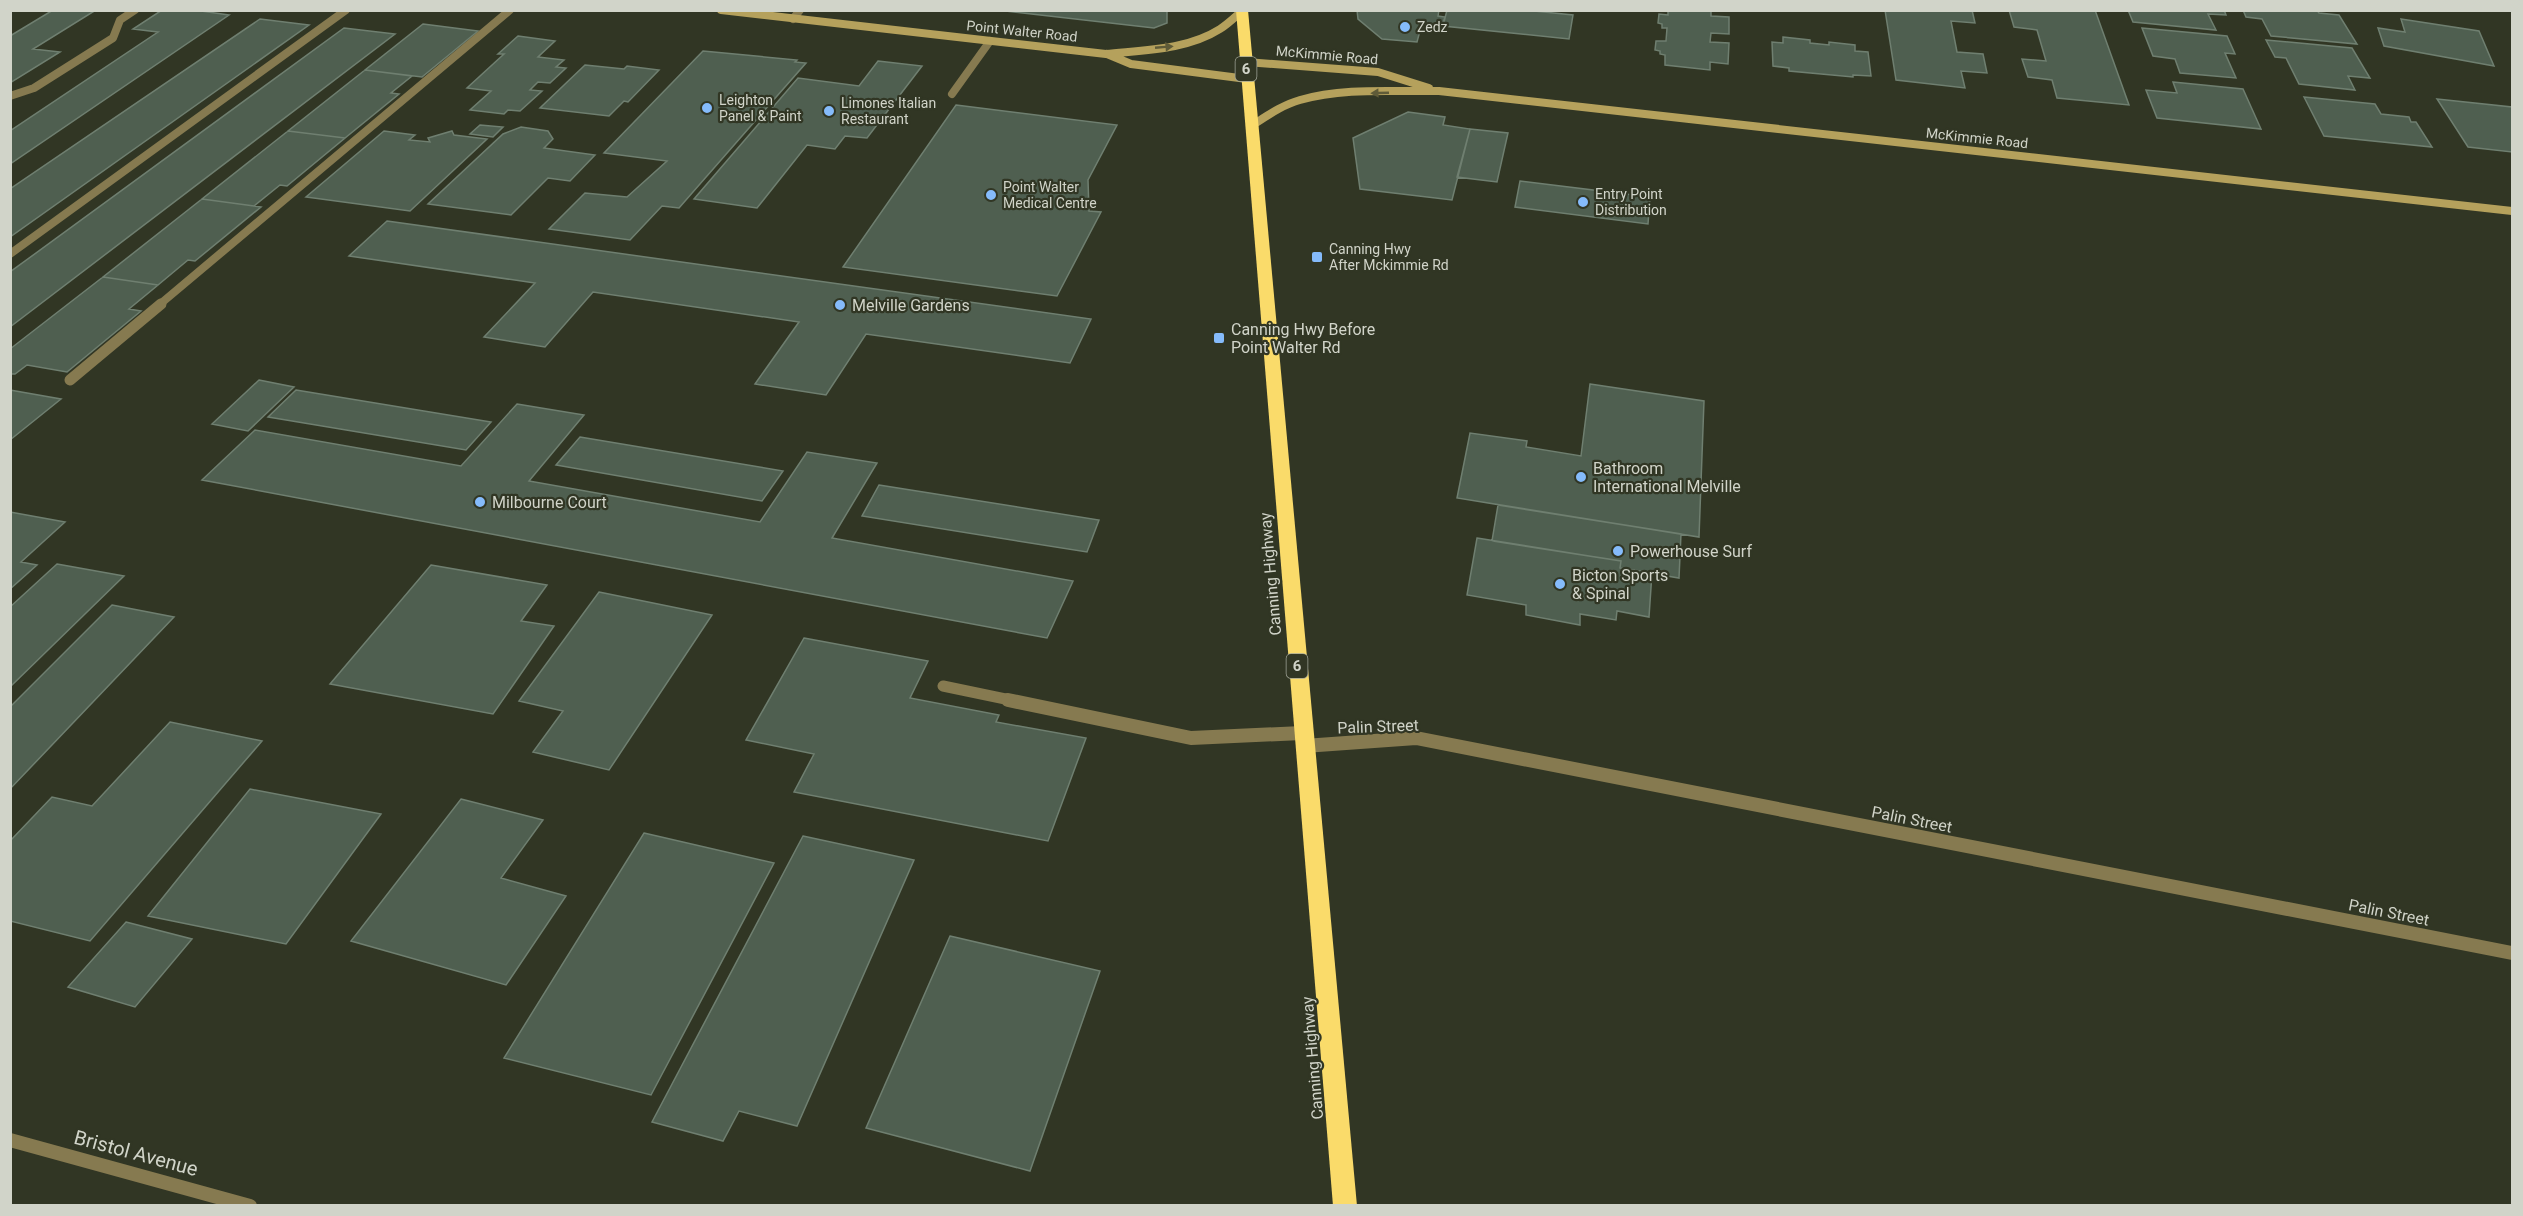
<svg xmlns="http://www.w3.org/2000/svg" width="2523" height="1216" font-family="Roboto,sans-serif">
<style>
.building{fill:#4f5f50;stroke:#6f7f70;stroke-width:1.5}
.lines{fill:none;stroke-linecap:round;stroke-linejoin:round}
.lane-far2{stroke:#867a50;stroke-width:8}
.lane-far1{stroke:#867a50;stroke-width:11}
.lane{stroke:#867a50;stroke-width:14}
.street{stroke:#867a50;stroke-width:14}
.secondary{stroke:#b5a15c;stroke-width:8}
.highway{fill:#fadb6a;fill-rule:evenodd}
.oneway{fill:#5f5b38}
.poi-dot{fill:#85bbfb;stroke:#313624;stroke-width:2}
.labels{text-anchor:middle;stroke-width:4.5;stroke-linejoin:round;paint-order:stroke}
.far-poi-label{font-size:14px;fill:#d1d4c9;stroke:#313624;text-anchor:start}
.far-street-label{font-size:14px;fill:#d1d4c9;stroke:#313624}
.shield{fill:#313624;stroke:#a1a598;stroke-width:1.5}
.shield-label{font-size:15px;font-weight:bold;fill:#d1d4c9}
.poi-label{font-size:16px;fill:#d1d4c9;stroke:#313624;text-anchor:start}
.street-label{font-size:16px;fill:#d1d4c9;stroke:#313624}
.near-street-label{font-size:20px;fill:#d1d4c9;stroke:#313624}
</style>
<rect width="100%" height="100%" fill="#313624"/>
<path class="building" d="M 53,10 L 96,10 L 33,49 L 60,52 L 10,83 L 10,36 Z
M 162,10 L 194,10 L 229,15 L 10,164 L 10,131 L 158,32 L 133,29 Z
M 997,10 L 1167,10 L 1167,23 L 1154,28 Z
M 1357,10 L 1439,10 L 1438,16 L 1445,17 L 1441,29 L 1421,27 L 1417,42 L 1382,39 L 1358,19 Z
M 1447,10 L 1523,10 L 1573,15 L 1569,39 L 1443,26 Z
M 1668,10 L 1711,10 L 1711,16 L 1729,17 L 1729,34 L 1711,33 L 1710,42 L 1729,43 L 1728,64 L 1710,62 L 1710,70 L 1665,65 L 1665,55 L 1660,54 L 1660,51 L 1655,50 L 1656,41 L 1666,41 L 1667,28 L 1662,28 L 1662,24 L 1658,23 L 1659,14 L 1668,15 Z
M 1885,10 L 1972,10 L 1975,23 L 1951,21 L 1957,52 L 1983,54 L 1987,73 L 1961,71 L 1965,88 L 1896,80 Z
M 2009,10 L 2095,10 L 2129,105 L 2057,98 L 2052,80 L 2028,77 L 2022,59 L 2046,61 L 2037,30 L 2014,27 Z
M 2128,10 L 2224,10 L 2226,15 L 2208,14 L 2216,30 L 2133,22 Z
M 2243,10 L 2317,10 L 2319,13 L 2339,15 L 2357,44 L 2271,36 L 2262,19 L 2246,17 Z
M 260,19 L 309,25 L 10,237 L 10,189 Z
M 2401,19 L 2479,31 L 2494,66 L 2384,46 L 2378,28 L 2405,32 Z
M 423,24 L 478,31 L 422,77 L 365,70 Z
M 344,28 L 395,34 L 10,327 L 10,272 Z
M 2142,28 L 2227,36 L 2235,54 L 2225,53 L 2236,78 L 2180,73 L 2175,59 L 2153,56 Z
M 518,36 L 555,41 L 538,57 L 564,60 L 556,67 L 566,68 L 550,83 L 538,82 L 530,90 L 542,91 L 520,111 L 508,110 L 504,114 L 470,110 L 491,91 L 467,88 L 504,54 L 498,54 Z
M 1783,37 L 1810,40 L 1810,43 L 1829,45 L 1829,42 L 1855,45 L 1855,51 L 1868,52 L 1871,76 L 1853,75 L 1853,77 L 1789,71 L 1789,68 L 1773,66 L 1772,42 L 1783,43 Z
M 2266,40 L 2352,48 L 2370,78 L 2348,76 L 2355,90 L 2299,84 L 2286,58 L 2275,57 Z
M 703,51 L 797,60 L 795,62 L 806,63 L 679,208 L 662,206 L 630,240 L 549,229 L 585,193 L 627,197 L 667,161 L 604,153 Z
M 878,61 L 922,66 L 867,138 L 845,136 L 835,149 L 807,145 L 757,208 L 694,199 L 798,78 L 859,86 Z
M 585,65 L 624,69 L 627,66 L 659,70 L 628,102 L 624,101 L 609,116 L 540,108 Z
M 365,70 L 412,76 L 391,93 L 399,94 L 345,138 L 288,131 Z
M 2173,82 L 2243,89 L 2261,129 L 2157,118 L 2146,90 L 2177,93 Z
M 2304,97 L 2375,104 L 2381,114 L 2409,117 L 2411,122 L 2416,122 L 2432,147 L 2324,136 Z
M 2437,99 L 2512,107 L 2512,152 L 2468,147 Z
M 956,105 L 1117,125 L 1088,180 L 1089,211 L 1101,212 L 1057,296 L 843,267 Z
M 1408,112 L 1445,117 L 1443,125 L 1470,129 L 1452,200 L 1360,189 L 1353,138 Z
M 480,125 L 503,127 L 493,137 L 470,134 Z
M 521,127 L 548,131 L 553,139 L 544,148 L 595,155 L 570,181 L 548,178 L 511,215 L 428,204 L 503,134 Z
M 1470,129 L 1508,133 L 1497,182 L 1457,177 Z
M 288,131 L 345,138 L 287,186 L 280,185 L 254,206 L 202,199 Z
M 384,131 L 415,135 L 409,140 L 430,142 L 428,138 L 452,131 L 454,135 L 487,139 L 410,211 L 306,197 Z
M 1520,181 L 1650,197 L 1648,224 L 1515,207 Z
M 202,199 L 261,207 L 195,261 L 188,260 L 158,285 L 103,277 Z
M 387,221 L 1091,319 L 1070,363 L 866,334 L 826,395 L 755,384 L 799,322 L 593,292 L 545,347 L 484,337 L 535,283 L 349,256 Z
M 103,277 L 158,285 L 129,309 L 141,311 L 67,372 L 27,365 L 15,374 L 10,374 L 10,349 Z
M 259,380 L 294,387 L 248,431 L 212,424 Z
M 1590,384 L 1704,401 L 1699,537 L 1457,498 L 1470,433 L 1527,441 L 1526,447 L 1581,456 Z
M 10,390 L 61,399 L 10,440 Z
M 296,390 L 491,422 L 466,450 L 268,417 Z
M 517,404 L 584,415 L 529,481 L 760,522 L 807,452 L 877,463 L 832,538 L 1073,581 L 1047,638 L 202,480 L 255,430 L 461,466 Z
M 580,437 L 783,471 L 762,501 L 556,465 Z
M 879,485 L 1099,520 L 1087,552 L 862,516 Z
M 1498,505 L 1681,534 L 1679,578 L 1620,568 L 1621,561 L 1492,541 Z
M 10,512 L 65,522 L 21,562 L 37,565 L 10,589 Z
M 1477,538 L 1621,561 L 1620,568 L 1652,573 L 1649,617 L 1617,611 L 1616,620 L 1580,614 L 1580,625 L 1526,615 L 1526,605 L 1467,595 Z
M 57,564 L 124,576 L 10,687 L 10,607 Z
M 431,565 L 547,585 L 521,621 L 554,626 L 493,714 L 330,684 Z
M 599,592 L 712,615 L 609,770 L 533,752 L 563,711 L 519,701 Z
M 112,605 L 174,617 L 10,789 L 10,707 Z
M 804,638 L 928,661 L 910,698 L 999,715 L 996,722 L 1086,738 L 1048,841 L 794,792 L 814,754 L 746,740 Z
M 170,722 L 262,741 L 90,941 L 10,921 L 10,841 L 52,797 L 92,806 Z
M 250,789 L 381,814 L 286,944 L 148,916 Z
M 461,799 L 543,820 L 501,878 L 566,896 L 506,985 L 351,941 Z
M 644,833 L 774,863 L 651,1095 L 504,1058 Z
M 803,836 L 914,860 L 797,1126 L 739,1111 L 723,1141 L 652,1122 Z
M 126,922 L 192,939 L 135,1007 L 68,987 Z
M 950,936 L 1100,971 L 1030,1171 L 866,1128 Z"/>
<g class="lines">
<path class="lane-far2" d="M 793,19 L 800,10
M 952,94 L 990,41
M 10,96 L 34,88 L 113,38 L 120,20 L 135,10
M 10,254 L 346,10
M 159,305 L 510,10"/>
<path class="lane-far1" d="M 70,380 L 161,304
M 943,686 L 1015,701"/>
<path class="lane" d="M 1008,700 L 1191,738 L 1302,733"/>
<path class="street" d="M 1304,746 L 1416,738 L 2512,953
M 10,1140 L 250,1206"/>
<path class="secondary" d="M 721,10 L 1106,54 C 1144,50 1187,50 1220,29 C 1228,24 1235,17 1242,11
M 1107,54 L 1131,64 L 1247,79
M 1246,62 L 1378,72 L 1429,88
M 1251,126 C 1267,116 1282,105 1300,100 C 1344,87 1394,92 1439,91 L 2512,211"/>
<path class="highway" d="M 1236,10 L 1248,10 L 1357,1206 L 1333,1206 Z"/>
</g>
<defs><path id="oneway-solid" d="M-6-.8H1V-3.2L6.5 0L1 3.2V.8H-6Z" transform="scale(1.5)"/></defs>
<g class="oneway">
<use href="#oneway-solid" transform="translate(1164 47) rotate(-5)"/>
<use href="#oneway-solid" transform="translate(1380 93) rotate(178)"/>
</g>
<g class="poi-dot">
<circle cx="1405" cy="27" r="6"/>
<circle cx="707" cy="108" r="6"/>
<circle cx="829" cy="111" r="6"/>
<circle cx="991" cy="195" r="6"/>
<circle cx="1583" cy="202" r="6"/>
<rect x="1311" y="251" width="12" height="12" rx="3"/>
<circle cx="840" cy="305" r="6"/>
<rect x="1213" y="332" width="12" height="12" rx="3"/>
<circle cx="1581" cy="477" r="6"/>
<circle cx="480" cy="502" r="6"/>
<circle cx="1618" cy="551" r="6"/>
<circle cx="1560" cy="584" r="6"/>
</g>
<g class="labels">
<g class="far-poi-label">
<text x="1417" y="32">Zedz</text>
<text x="719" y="105">Leighton<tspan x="719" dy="16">Panel &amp; Paint</tspan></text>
<text x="841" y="108">Limones Italian<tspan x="841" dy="16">Restaurant</tspan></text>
<text x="1003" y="192">Point Walter<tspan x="1003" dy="16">Medical Centre</tspan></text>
<text x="1595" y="199">Entry Point<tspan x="1595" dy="16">Distribution</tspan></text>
<text x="1329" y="254">Canning Hwy<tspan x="1329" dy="16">After Mckimmie Rd</tspan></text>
</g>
<g class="far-street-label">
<text transform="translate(1022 31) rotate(6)" y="5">Point Walter Road</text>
<text transform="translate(1327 55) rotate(5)" y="5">McKimmie Road</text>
<text transform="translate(1977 138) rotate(6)" y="5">McKimmie Road</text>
</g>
<g class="shield">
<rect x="1235.5" y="57" width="21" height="24" rx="4.5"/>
<rect x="1286.5" y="654" width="21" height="24" rx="4.5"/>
</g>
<g class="shield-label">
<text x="1246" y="74">6</text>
<text x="1297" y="671">6</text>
</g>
<g class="poi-label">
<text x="852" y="311">Melville Gardens</text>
<text x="1231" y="335">Canning Hwy Before<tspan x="1231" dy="18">Point Walter Rd</tspan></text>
<text x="1593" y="474">Bathroom<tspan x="1593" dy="18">International Melville</tspan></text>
<text x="492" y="508">Milbourne Court</text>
<text x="1630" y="557">Powerhouse Surf</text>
<text x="1572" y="581">Bicton Sports<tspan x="1572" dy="18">&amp; Spinal</tspan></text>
</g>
<g class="street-label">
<text transform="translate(1270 574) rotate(-95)" y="6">Canning Highway</text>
<text transform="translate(1378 726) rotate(-2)" y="6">Palin Street</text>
<text transform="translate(1912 819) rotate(11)" y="6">Palin Street</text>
<text transform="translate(2389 912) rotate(11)" y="6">Palin Street</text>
<text transform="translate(1312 1058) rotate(-95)" y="6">Canning Highway</text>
</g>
<g class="near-street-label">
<text transform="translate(136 1153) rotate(15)" y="7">Bristol Avenue</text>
</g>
</g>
<rect width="2523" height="1216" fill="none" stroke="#d1d4c9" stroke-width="24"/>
</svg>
